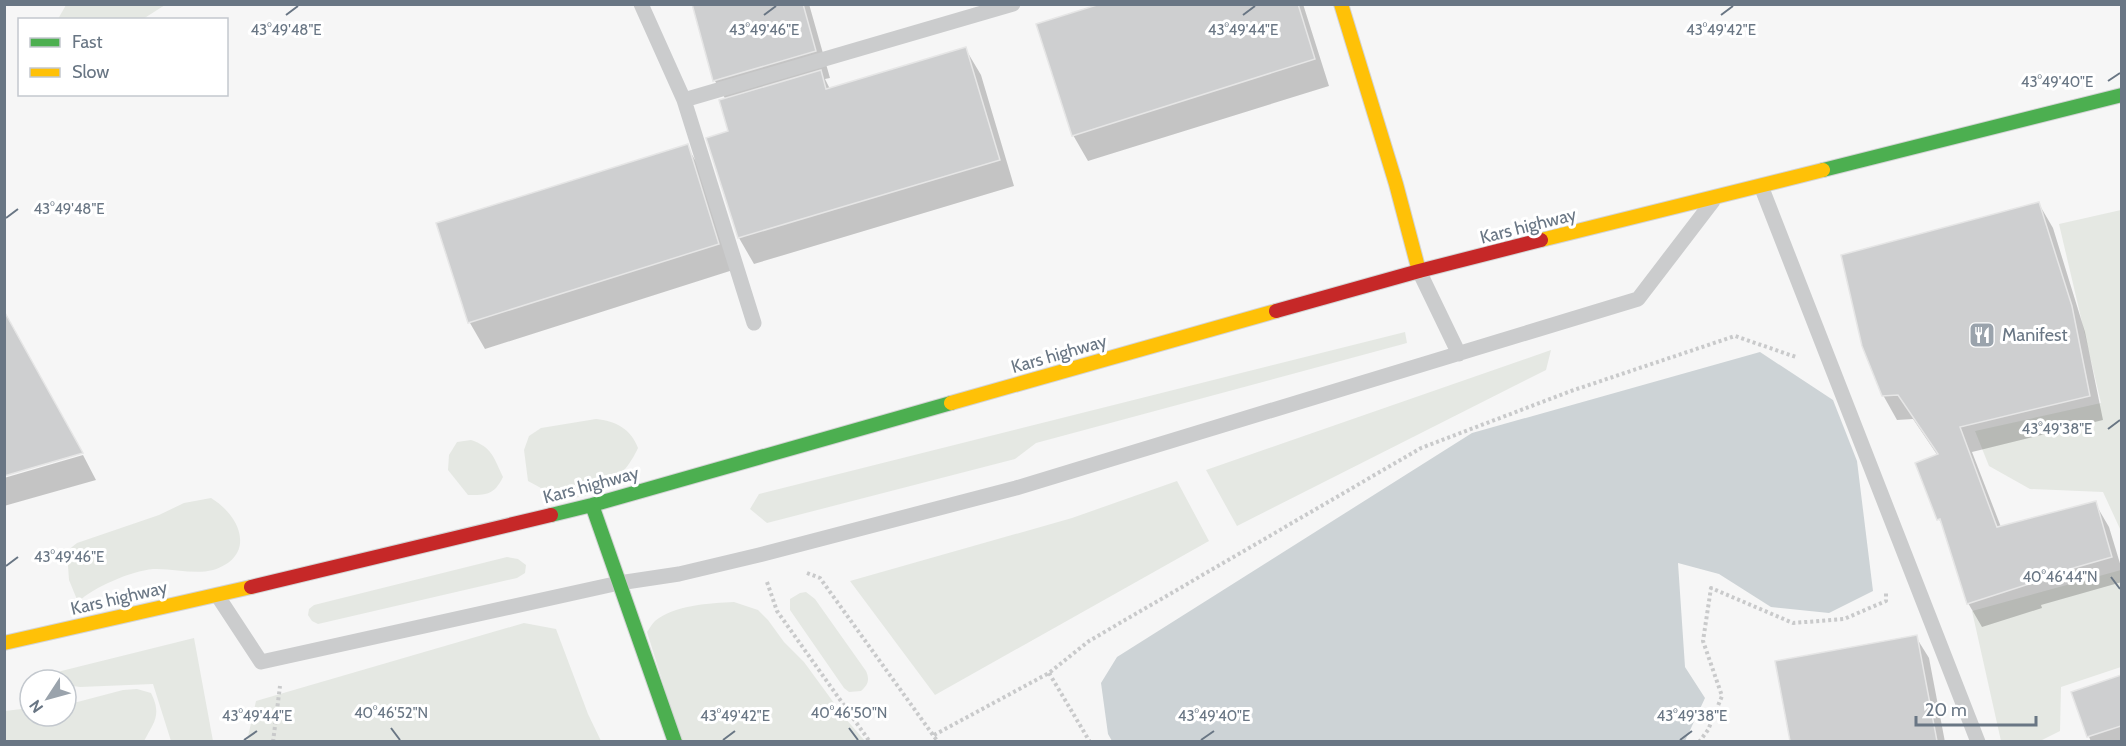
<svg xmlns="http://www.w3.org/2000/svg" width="2126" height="746" font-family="Cabin,sans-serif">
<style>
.green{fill:#e5e8e3}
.water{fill:#cdd3d6}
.shadow{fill:#0003}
.building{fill:#cecfd0;stroke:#e6e6e6;stroke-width:1.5}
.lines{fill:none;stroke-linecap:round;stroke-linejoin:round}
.fast-casing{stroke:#d3d4d5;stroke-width:16}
.slow-casing{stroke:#d3d4d5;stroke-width:16}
.jam-casing{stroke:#d3d4d5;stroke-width:16}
.path{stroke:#c9cacb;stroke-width:4;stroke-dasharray:3 3;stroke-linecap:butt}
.lane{stroke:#cbcccd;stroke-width:15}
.fast{stroke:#4caf50;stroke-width:14}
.slow{stroke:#ffc107;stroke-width:14}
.jam{stroke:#c62828;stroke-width:14}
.ticks{fill:none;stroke:#697684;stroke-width:2}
.labels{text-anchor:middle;stroke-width:6;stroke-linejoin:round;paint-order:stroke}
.street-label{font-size:18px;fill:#697684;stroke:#fff}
.poi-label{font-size:18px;fill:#697684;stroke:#fff;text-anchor:start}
.ticks-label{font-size:15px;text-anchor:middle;fill:#697684;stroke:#fff;stroke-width:6;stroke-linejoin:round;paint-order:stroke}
</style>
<rect width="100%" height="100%" fill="#f6f6f6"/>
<path class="green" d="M 66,5 L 66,4 L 165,5 L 143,19 L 58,19 Z
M 2121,210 L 2122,210 L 2121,531 L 2103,492 L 2030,489 L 1989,466 L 1975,431 L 2101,403 L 2059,224 Z
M 1405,332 L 1407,343 L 1036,443 L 1015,459 L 767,523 L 750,509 L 759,494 Z
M 1551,350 L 1546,370 L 1237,526 L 1206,470 Z
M 596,419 C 616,421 631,429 638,448 C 632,462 615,485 600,491 C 589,496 575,497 563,500 L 528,481 L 524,450 L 529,436 L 541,428 Z
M 471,440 C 492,447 494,458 503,477 C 494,495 487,495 468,495 L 448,470 L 449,455 L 457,442 Z
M 1177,481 L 1209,541 L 935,695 L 850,581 L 1072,518 Z
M 211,498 C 241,516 257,556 213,570 C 194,575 173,568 153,569 C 131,571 94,587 78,602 L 69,580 L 67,551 L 77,543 L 159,515 L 184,503 Z
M 507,557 L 518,559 L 526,565 L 525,573 L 517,578 L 318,624 L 312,621 L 308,615 L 309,609 L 314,605 Z
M 2121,570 L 2121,667 L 2061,687 L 2060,731 L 2040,741 L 2001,741 L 1972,611 Z
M 806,592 L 815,599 L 866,671 C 870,680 868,685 861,691 L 849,692 L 844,688 L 790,610 L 790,599 L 800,593 Z
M 734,602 L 758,610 L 768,620 L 784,642 L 804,662 L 845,718 L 865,741 L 681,741 L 647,632 C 649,629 652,624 655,621 C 674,605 710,603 734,602 Z
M 524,623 L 556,629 L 588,714 L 601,741 L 247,741 L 256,701 Z
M 194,638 L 213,741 L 171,741 L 153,684 L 80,687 L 66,685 L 66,680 L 29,679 Z
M 137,689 L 151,693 C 162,715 154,722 144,741 L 5,741 L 5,711 L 30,708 L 30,716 L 66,716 L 66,705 L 123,690 Z"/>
<path class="water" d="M 1760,352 L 1833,400 L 1857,461 L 1873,591 L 1829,613 L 1771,607 L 1719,574 L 1678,563 L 1685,667 L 1705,698 L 1685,741 L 1112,741 L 1108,734 L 1101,683 L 1117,657 L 1472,433 Z"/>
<path class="shadow" d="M 693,4 L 809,4 L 830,78 L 825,79 L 830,89 L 965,48 L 981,75 L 1014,186 L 754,264 L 739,238 L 726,100 L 715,81 Z
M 1105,4 L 1303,4 L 1329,86 L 1088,161 L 1073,135 Z
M 687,146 L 702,172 L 733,270 L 485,349 L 470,323 L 438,224 Z
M 2039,204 L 2053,228 L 2085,332 L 2103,420 L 1972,452 L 2001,527 L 2095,503 L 2109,527 L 2122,570 L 2122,582 L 2041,605 L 2042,608 L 1982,627 L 1968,603 L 1945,531 L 1939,519 L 1938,456 L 1913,419 L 1897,420 L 1883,395 Z
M 83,455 L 96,480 L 4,506 L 4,478 Z
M 1916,637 L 1929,658 L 1945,742 L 1791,742 L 1777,662 Z
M 2122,677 L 2122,742 L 2091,742 L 2073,693 Z"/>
<path class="building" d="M 692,4 L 803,4 L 816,51 L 713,81 Z
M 1100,4 L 1298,4 L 1315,59 L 1072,136 L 1036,24 Z
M 966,47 L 1000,160 L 738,238 L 706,138 L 728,131 L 719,100 L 821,70 L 826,89 Z
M 688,144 L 719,244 L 468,323 L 436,223 Z
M 2039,202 L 2072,306 L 2090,396 L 1960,427 L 1997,527 L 2096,501 L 2112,557 L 2028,581 L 2029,584 L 1967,604 L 1940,519 L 1937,520 L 1915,463 L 1938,454 L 1898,395 L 1882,396 L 1862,346 L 1841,255 Z
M 4,311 L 83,453 L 4,476 Z
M 1917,635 L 1937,741 L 1790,741 L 1775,661 Z
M 2121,675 L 2121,726 L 2087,737 L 2071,692 Z"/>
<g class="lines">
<g class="fast-casing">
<path id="fast" d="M 1823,170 L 2122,95
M 592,505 L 675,742
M 551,515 L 592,505 L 951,403"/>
</g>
<g class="slow-casing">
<path id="slow" d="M 1341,4 L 1396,184 L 1419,271
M 1541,240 L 1823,170
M 951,403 L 1276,311
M 4,643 L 251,587"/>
</g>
<g class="jam-casing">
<path id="jam" d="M 1276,311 L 1419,271 L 1541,240
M 251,587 L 551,515"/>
</g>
<path class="path" d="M 807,573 L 820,578 L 938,742
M 767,582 L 777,611 L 870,742
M 1049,673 L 1090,742
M 934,735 L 1049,673 L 1089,641 L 1421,448 L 1571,391 L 1735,336 L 1796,357
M 273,742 L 280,686
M 1699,742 L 1708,730 L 1722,696 L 1703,641 L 1711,588 L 1793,623 L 1844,619 L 1886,601 L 1886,591"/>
<path class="lane" d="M 641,4 L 684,100 L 754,323
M 684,100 L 1013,4
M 1761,186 L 1978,742
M 1419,271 L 1459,354
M 217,595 L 261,662 L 619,583 L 679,574 L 759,555 L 1016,488 L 1638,299 L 1713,201"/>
<use href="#fast" class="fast"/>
<use href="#slow" class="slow"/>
<use href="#jam" class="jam"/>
</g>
<path class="ticks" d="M 286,15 L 298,6M 764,15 L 776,6M 1243,15 L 1255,6M 1721,15 L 1733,6M 2108,81 L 2120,73M 6,218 L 18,209M 2108,429 L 2120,420M 6,566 L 18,557M 2111,577 L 2120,589M 391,728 L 400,740M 849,728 L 858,740M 244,740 L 257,731M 723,740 L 735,731M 1201,740 L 1214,731M 1680,740 L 1692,731"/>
<defs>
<g id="restaurant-square" transform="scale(1.35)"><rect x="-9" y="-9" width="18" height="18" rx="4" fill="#9aa3ac" stroke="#fff"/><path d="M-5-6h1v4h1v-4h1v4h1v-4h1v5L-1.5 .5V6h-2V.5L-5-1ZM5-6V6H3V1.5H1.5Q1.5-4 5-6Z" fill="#fff"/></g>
</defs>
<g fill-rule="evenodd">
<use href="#restaurant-square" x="1982" y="335"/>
</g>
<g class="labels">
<g class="street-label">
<text transform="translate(1528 226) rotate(-14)" y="6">Kars highway</text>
<text transform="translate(1059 354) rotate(-16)" y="6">Kars highway</text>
<text transform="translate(591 485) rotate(-15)" y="6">Kars highway</text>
<text transform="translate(119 598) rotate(-13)" y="6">Kars highway</text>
</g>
<g class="poi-label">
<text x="2002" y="341">Manifest</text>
</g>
</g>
<g class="ticks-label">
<text x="286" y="35">43°49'48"E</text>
<text x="764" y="35">43°49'46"E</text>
<text x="1243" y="35">43°49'44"E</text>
<text x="1721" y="35">43°49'42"E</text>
<text x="2057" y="87">43°49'40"E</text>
<text x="69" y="214">43°49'48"E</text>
<text x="2057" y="434">43°49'38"E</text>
<text x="69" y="562">43°49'46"E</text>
<text x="2060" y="582">40°46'44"N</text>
<text x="391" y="718">40°46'52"N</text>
<text x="849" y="718">40°46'50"N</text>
<text x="257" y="721">43°49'44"E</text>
<text x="735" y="721">43°49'42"E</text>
<text x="1214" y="721">43°49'40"E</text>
<text x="1692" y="721">43°49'38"E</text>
</g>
<rect width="2126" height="746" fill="none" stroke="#697684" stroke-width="12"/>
<rect x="18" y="18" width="210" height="78" fill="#ffffff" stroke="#c3c8ce" stroke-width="1.5"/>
<rect x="30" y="38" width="30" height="9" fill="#4caf50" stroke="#c3c8ce" stroke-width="1.5"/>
<text x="72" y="48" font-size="18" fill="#697684">Fast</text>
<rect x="30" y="68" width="30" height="9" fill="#ffc107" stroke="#c3c8ce" stroke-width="1.5"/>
<text x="72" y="78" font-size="18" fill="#697684">Slow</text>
<g transform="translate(48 698) rotate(234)"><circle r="28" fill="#ffffff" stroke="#c3c8ce" stroke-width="1.5"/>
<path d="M0-4.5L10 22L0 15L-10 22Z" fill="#9aa3ac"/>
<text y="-9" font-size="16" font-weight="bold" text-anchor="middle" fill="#697684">N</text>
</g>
<path d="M1916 716v9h120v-9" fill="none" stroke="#697684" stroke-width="3"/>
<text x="1925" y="716" font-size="18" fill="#697684" stroke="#ffffff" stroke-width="4.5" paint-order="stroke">20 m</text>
</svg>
